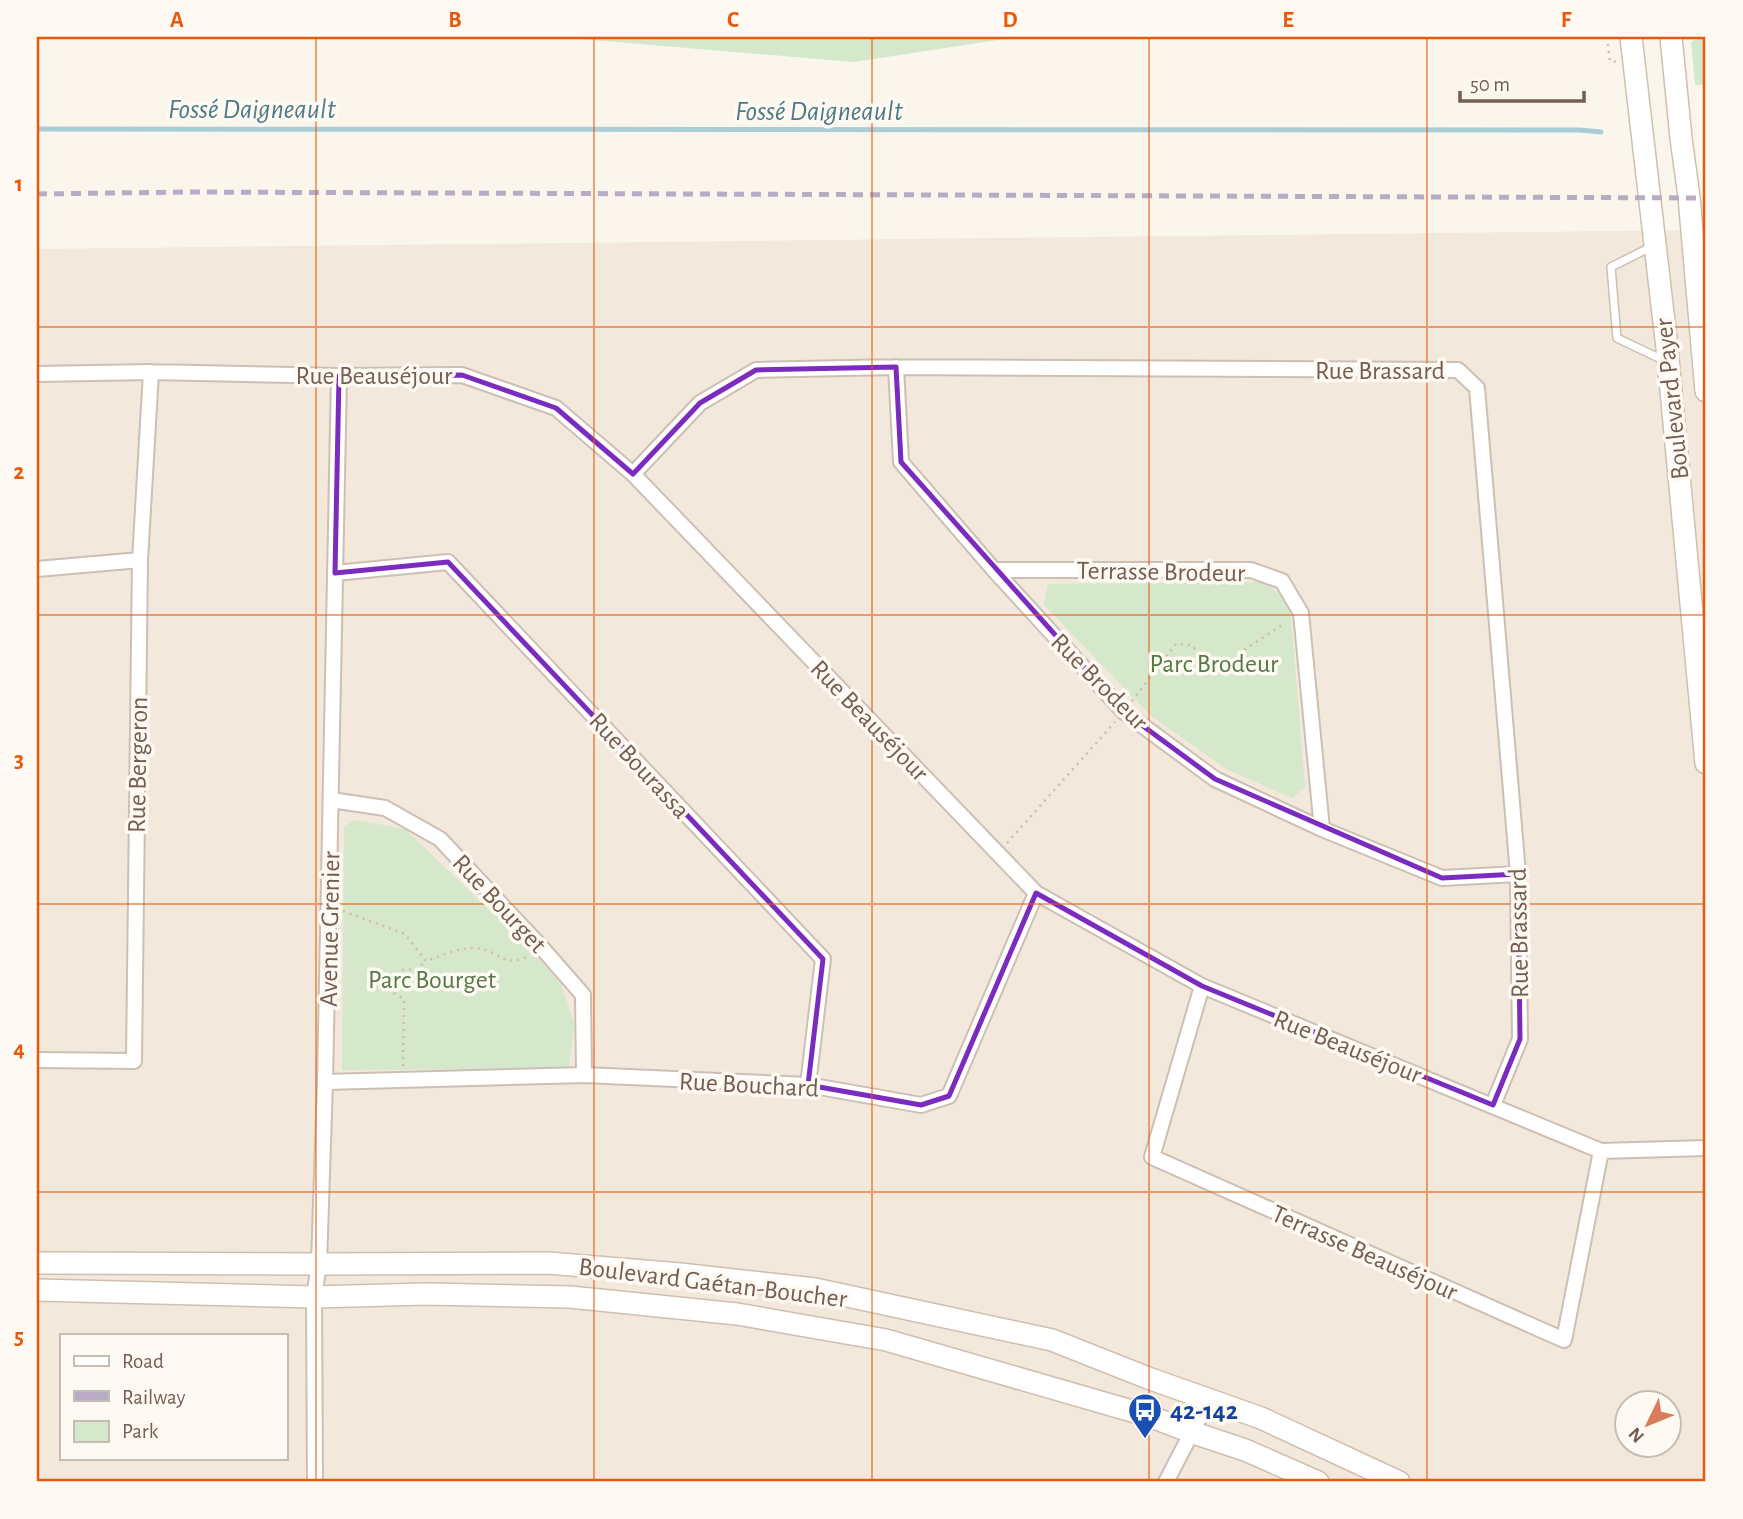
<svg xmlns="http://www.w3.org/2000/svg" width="1743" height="1519" font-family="'Alegreya Sans',sans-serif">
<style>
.residential{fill:#f2e8db;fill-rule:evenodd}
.green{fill:#d6e8cb}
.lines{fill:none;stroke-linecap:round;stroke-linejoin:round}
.stream{stroke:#a9cdd5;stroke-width:5}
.lane-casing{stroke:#cdbfb3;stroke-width:10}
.street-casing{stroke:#cdbfb3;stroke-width:18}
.secondary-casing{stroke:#cfbfb0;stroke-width:24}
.path{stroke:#d4bba9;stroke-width:2.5;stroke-dasharray:2 5;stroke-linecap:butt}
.lane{stroke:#fff;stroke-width:7}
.street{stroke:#fff;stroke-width:14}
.secondary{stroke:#fff;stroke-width:21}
.rail{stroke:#b9aac5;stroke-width:5;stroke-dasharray:10 7;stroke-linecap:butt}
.marked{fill:none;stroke:#7b2cbf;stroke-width:5;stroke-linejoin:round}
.grid{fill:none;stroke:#e8590c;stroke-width:2;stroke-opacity:0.55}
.labels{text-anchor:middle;stroke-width:7;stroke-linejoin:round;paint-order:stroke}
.street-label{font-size:26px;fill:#755e51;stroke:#fefaf3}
.park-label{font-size:26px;fill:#56794a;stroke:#fefaf3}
.transit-label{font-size:26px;font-weight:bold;fill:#164399;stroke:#fefaf3;text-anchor:start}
.water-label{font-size:28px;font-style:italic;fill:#4c7a85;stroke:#fefaf3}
.neatline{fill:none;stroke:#e8590c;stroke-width:2.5}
.grid-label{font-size:23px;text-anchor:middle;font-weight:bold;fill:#e8590c}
</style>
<rect width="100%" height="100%" fill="#fbf6ec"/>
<path class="residential" d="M 1706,230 L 1706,1482 L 37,1482 L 37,249 ZM 61,1335 L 285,1335 L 285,1458 L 61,1458 ZM 1628,1404 L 1670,1404 L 1670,1446 L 1628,1446 Z"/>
<path class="green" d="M 557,37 L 1017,37 L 854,62 Z
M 1699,37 L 1706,37 L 1706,85 L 1695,85 L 1691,42 Z
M 1265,582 L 1290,604 L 1305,787 L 1292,798 L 1226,769 L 1150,715 L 1044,605 L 1048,584 Z
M 356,820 L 405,829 L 526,945 L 561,984 L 575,1025 L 568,1069 L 342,1070 L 344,826 Z"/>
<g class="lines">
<path class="stream" d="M 37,129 L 1580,130 L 1601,132"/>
<g class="lane-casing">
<path id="lane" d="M 1651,247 L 1611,267 L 1617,338 L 1663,360"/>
</g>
<g class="street-casing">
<path id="street" d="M 896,367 L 901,462 L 994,570 L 1124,712 L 1215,779 L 1322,829 L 1442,878 L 1518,874
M 37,374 L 151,372 L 339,376 L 462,375 L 556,408 L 633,474 L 1036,893 L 1202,986 L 1601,1151 L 1706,1148
M 633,474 L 700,403 L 756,370 L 896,367 L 1458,370 L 1477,388 L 1518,874 L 1520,1039 L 1493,1105
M 37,569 L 140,560
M 994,570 L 1251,570 L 1282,581 L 1301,613 L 1322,829
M 335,573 L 448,562 L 823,959 L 808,1085
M 331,800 L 385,808 L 440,839 L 542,948 L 583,995 L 584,1075
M 1202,986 L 1152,1157 L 1564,1340 L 1601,1151
M 37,1060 L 134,1061 L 140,560 L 151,372
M 325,1082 L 584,1075 L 808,1085 L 921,1105 L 949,1096 L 1036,893
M 315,1482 L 314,1297 L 319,1264 L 325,1082 L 339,376
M 1166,1482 L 1209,1399"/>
</g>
<g class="secondary-casing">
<path id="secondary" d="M 1631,37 L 1667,348 L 1706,763
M 1671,37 L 1681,138 L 1689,197 L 1706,391
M 37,1263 L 319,1264 L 548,1263 L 680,1274 L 815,1289 L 1052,1340 L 1148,1378 L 1261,1418 L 1399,1482
M 37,1290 L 314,1297 L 426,1294 L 570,1297 L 737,1314 L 886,1340 L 1149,1416 L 1191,1432 L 1245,1450 L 1318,1482"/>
</g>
<path class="path" d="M 1607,37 L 1610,61 L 1617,62
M 1132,701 L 1176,644 L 1192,645 L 1212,671 L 1227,660 L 1243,662 L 1244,650 L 1285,623
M 1007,843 L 1115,722
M 343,911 L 405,934 L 426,961 C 441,956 460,947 476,948 C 500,950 503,970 530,955
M 403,1066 L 404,999 L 394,993 L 394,978 L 404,969 L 416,970 L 426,961"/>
<use href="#lane" class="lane"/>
<use href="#street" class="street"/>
<use href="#secondary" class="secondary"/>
<path class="rail" d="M 37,194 L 188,192 L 1706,198"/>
</g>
<path class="marked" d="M 896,367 L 901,462 L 1124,712 L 1215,779 L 1442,878 L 1518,874 L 1520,1039 L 1493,1105 L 1202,986 L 1036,893 L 949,1096 L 921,1105 L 808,1085 L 823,959 L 448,562 L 335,573 L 339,376 L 462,375 L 556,408 L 633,474 L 700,403 L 756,370 Z"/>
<path class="grid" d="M 316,37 L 316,1482M 594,37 L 594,1482M 872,37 L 872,1482M 1149,37 L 1149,1482M 1427,37 L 1427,1482M 37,327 L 1706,327M 37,615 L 1706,615M 37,904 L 1706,904M 37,1192 L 1706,1192"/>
<defs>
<g id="bus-pin" transform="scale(1.75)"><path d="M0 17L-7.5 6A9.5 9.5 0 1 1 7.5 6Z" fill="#1a4fb4" stroke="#fefaf3"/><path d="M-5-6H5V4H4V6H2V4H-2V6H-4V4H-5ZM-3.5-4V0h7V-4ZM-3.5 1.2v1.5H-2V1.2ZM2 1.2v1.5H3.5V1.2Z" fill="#fff"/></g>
</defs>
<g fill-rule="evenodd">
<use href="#bus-pin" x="1145" y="1410"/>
</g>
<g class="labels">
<g class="street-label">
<text x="1380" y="379">Rue Brassard</text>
<text x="374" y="384">Rue Beauséjour</text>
<text transform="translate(1671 399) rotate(-96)" y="9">Boulevard Payer</text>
<text transform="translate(1161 571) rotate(1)" y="9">Terrasse Brodeur</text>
<text transform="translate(1100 681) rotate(45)" y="9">Rue Brodeur</text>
<text transform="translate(870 720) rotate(46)" y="9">Rue Beauséjour</text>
<text transform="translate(137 765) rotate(-89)" y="9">Rue Bergeron</text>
<text transform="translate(640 765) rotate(47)" y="9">Rue Bourassa</text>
<text transform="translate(500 903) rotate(47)" y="9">Rue Bourget</text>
<text transform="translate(329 929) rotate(-89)" y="9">Avenue Grenier</text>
<text transform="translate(1518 933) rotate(-91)" y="9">Rue Brassard</text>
<text transform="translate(1348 1046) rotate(22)" y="9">Rue Beauséjour</text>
<text transform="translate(749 1084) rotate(3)" y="9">Rue Bouchard</text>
<text transform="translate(1365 1252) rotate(24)" y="9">Terrasse Beauséjour</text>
<text transform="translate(713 1282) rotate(7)" y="9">Boulevard Gaétan-Boucher</text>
</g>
<g class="park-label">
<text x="1214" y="672">Parc Brodeur</text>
<text x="432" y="988">Parc Bourget</text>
</g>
<g class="transit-label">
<text x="1170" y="1419">42-142</text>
</g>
<g class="water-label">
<text x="252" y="118">Fossé Daigneault</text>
<text x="819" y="120">Fossé Daigneault</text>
</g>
</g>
<rect width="1743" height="1519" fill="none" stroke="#fefaf3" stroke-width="77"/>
<rect x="60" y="1334" width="228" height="126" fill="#fefaf3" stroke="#c7bcb2" stroke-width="2"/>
<rect x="74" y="1356" width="35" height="10" fill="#ffffff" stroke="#c7bcb2" stroke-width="2"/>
<text x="122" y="1368" font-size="21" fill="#755e51">Road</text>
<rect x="74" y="1391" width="35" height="10" fill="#b9aac5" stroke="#c7bcb2" stroke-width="2"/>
<text x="122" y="1404" font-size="21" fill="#755e51">Railway</text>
<rect x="74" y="1421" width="35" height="21" fill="#d6e8cb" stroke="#c7bcb2" stroke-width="2"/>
<text x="122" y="1438" font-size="21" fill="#755e51">Park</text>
<g transform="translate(1648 1424) rotate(227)"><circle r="33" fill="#fefaf3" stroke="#c7bcb2" stroke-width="2"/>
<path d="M0-5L12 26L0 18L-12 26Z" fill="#d97c5e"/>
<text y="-10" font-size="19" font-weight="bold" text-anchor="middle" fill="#755e51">N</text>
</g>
<path d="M1460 91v10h124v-10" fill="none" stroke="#755e51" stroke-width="3.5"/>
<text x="1470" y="91" font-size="21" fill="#755e51" stroke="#fefaf3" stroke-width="5" paint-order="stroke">50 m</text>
<rect x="38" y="38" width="1666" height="1442" class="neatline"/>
<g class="grid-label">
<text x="177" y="27">A</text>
<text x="455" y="27">B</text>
<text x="733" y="27">C</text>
<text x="1010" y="27">D</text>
<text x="1288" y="27">E</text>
<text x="1566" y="27">F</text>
<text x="19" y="191">1</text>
<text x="19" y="479">2</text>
<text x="19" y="767">3</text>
<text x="19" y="1056">4</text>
<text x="19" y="1344">5</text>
</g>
</svg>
